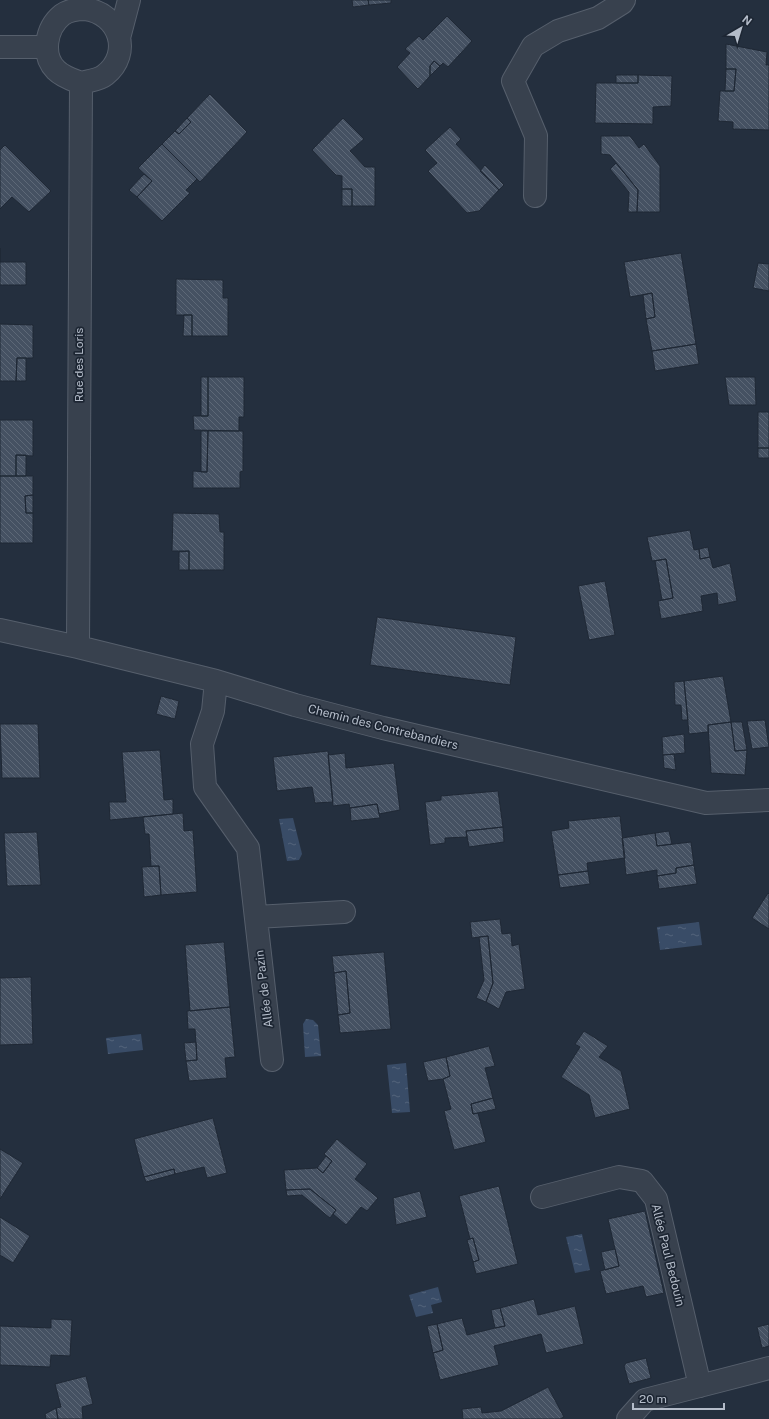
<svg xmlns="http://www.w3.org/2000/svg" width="769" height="1419" font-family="'Public Sans',sans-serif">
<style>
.water{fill:url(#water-ripples)}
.building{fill:url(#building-back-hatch);stroke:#1f2835}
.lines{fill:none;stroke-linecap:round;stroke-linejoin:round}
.minor-casing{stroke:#565f6c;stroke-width:24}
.minor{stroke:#38414e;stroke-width:22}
.labels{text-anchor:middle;stroke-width:3.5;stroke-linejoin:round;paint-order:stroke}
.street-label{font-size:12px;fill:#b4bcc9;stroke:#1d2633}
</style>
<defs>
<pattern id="water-ripples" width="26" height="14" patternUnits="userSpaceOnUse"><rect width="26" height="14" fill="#394c67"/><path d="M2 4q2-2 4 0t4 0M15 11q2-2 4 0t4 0" fill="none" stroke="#53647b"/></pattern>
<pattern id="building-back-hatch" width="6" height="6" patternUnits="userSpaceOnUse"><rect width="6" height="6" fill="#455162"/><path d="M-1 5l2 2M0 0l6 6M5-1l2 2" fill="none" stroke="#5d6877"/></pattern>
</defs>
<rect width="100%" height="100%" fill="#242f3e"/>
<path class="water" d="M 293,818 L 302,854 L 299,860 L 287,861 L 279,819 Z
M 699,922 L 702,945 L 660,950 L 657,927 Z
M 306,1019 L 313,1020 L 318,1025 L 321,1056 L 305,1057 L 303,1024 Z
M 141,1034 L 143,1050 L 108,1054 L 106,1038 Z
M 406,1063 L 410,1112 L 392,1113 L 387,1065 Z
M 582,1234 L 590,1270 L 575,1273 L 566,1237 Z
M 438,1287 L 442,1302 L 431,1305 L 433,1313 L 416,1317 L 409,1295 Z"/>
<path class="building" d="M 352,0 L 368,0 L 369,5 L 353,7 Z
M 368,0 L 391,0 L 391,3 L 369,5 Z
M 447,16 L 472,41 L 448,67 L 443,63 L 440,66 L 434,61 L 430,66 L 430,76 L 418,89 L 397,67 L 410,53 L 405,49 L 419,36 L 423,40 Z
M 726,44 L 767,52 L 766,65 L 769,65 L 769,130 L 733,129 L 733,122 L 718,121 L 720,91 L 734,91 L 736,69 L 726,69 Z
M 434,61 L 440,66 L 430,76 L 430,66 Z
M 726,69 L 736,69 L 734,91 L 725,91 Z
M 616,75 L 638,75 L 638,83 L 616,83 Z
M 638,75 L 672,76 L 671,106 L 653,107 L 653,124 L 595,123 L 596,83 L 638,83 Z
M 210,94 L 247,132 L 200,182 L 162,144 L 175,131 L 179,134 L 191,122 L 187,118 Z
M 187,118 L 191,122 L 179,134 L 175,131 Z
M 343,118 L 364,139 L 350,151 L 365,167 L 375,167 L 375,206 L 352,206 L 352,189 L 342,189 L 342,176 L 336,175 L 312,150 Z
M 450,127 L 461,139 L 456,144 L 499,190 L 479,211 L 467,213 L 428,171 L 437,163 L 425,150 Z
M 601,136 L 630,136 L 639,148 L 644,144 L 660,166 L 660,212 L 637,212 L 638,190 L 610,155 L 601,154 Z
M 162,144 L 197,179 L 186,190 L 190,193 L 162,221 L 137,197 L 152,181 L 138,168 Z
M 5,145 L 51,191 L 29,212 L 12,197 L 0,209 L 0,150 Z
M 616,163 L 638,190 L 637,212 L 628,212 L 629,192 L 610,169 Z
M 485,165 L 504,185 L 499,190 L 480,171 Z
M 144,174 L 152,181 L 137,197 L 129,190 Z
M 342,189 L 352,189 L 352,206 L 342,206 Z
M 0,248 L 0,262 L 26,262 L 26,285 L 0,285 Z
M 681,253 L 696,344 L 652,351 L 646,319 L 655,317 L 652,293 L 630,297 L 624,262 Z
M 758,263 L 769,264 L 769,291 L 753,288 Z
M 176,279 L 223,280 L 223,298 L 228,298 L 228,336 L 192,336 L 192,315 L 176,315 Z
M 652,293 L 655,317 L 646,319 L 643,295 Z
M 184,315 L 192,315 L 192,336 L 183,336 Z
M 0,324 L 33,325 L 33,358 L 17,358 L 16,381 L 0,381 Z
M 696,344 L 699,364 L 655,371 L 652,351 Z
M 17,358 L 26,358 L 26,381 L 16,381 Z
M 201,377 L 208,377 L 208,416 L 201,416 Z
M 208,377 L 244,377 L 244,417 L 239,417 L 239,431 L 194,430 L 193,416 L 208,416 Z
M 725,377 L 755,377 L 756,405 L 729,405 Z
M 758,412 L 769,412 L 769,448 L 758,448 Z
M 0,420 L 33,420 L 33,456 L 16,455 L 16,476 L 0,476 Z
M 201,431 L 208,431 L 207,472 L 201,472 Z
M 208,431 L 243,431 L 243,471 L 240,472 L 240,488 L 193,488 L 193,471 L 207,472 Z
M 758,448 L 769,448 L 769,458 L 758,458 Z
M 16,455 L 26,455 L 26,476 L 16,476 Z
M 0,476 L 33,476 L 33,495 L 25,496 L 26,513 L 33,513 L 33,543 L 0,543 Z
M 33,495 L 33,513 L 26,513 L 25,496 Z
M 173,513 L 219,514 L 220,532 L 224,532 L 224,570 L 189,570 L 189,551 L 172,551 Z
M 690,530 L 694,550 L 699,549 L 700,559 L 710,557 L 713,568 L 730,563 L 737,601 L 718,605 L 717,593 L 701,596 L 703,611 L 661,619 L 658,601 L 673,598 L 666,559 L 652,561 L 647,537 Z
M 708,547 L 710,557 L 700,559 L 699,549 Z
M 189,551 L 189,570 L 179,570 L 179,552 Z
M 666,559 L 673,598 L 662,600 L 655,561 Z
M 605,581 L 615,635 L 589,640 L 578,586 Z
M 377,617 L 516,637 L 510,685 L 370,665 Z
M 723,676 L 731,722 L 708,725 L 708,732 L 689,734 L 684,681 Z
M 684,681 L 688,720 L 682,720 L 681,705 L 675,705 L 674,682 Z
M 161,696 L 179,701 L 175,719 L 156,714 Z
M 765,720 L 769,747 L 752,749 L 747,721 Z
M 731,722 L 735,751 L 747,750 L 745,775 L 711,773 L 708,725 Z
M 731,722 L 742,722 L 747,750 L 735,751 Z
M 0,724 L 38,724 L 40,778 L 2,778 Z
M 684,734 L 685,753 L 663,755 L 662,737 Z
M 160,750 L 164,800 L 173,799 L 173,814 L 110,820 L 109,802 L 126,802 L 122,752 Z
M 328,751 L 333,802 L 315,803 L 312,787 L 277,791 L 273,757 Z
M 345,753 L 346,768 L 394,763 L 400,810 L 379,814 L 377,804 L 350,808 L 349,804 L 333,806 L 328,755 Z
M 674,754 L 676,770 L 664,768 L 663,755 Z
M 498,791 L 503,827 L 466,831 L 467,837 L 445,838 L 445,843 L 430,845 L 425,802 L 441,800 L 441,796 Z
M 377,804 L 380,818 L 351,821 L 350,808 Z
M 183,813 L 184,831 L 193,830 L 197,892 L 161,895 L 159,866 L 151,866 L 149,834 L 145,834 L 143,817 Z
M 620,816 L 625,858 L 587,863 L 588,871 L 558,875 L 551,831 L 569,828 L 568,821 Z
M 503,827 L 504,842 L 469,847 L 466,831 Z
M 669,831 L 672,844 L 657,846 L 655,833 Z
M 37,832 L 41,885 L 7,886 L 4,833 Z
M 655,833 L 657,846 L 691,842 L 694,865 L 676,868 L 676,873 L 657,876 L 657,870 L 626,875 L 622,838 Z
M 694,865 L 697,884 L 659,889 L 657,876 L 676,873 L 676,868 Z
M 159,866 L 161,895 L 144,897 L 142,867 Z
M 588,871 L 590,884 L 560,888 L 558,875 Z
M 768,893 L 769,894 L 769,929 L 752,918 Z
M 500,919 L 502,934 L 511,933 L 512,946 L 519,944 L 525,989 L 506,992 L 499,1009 L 486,1002 L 493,983 L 488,936 L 472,938 L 470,922 Z
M 488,936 L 493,983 L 486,1002 L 476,998 L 484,980 L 479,937 Z
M 224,942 L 230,1007 L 190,1011 L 185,945 Z
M 384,952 L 391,1029 L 340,1033 L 338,1015 L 350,1013 L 346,971 L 334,973 L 332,956 Z
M 346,971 L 350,1013 L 338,1015 L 334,973 Z
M 31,977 L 33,1044 L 0,1045 L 0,978 Z
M 230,1007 L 235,1057 L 225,1058 L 227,1078 L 189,1081 L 186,1061 L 197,1060 L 195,1029 L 188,1029 L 187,1011 Z
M 584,1031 L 608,1046 L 599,1057 L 621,1071 L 630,1109 L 595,1118 L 589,1095 L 561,1077 L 580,1047 L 575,1044 Z
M 196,1042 L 197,1060 L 186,1061 L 184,1043 Z
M 489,1046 L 495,1066 L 485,1068 L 493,1098 L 471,1104 L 473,1114 L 478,1113 L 486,1142 L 454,1150 L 444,1111 L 451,1109 L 443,1079 L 450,1076 L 446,1057 Z
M 446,1057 L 450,1076 L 443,1079 L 428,1081 L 423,1062 Z
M 493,1098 L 496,1109 L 473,1114 L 471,1104 Z
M 213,1118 L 227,1173 L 207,1178 L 204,1167 L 175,1174 L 174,1169 L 144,1177 L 134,1139 Z
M 337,1139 L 367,1164 L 355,1179 L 378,1198 L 367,1211 L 361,1207 L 346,1225 L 333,1214 L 336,1210 L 310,1189 L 286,1190 L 284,1170 L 317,1168 L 323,1173 L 332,1161 L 324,1154 Z
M 0,1149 L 23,1163 L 0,1199 Z
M 326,1156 L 332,1161 L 323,1173 L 317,1168 Z
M 174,1169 L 175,1174 L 146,1182 L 144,1177 Z
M 499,1186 L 518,1264 L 476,1274 L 473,1262 L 479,1260 L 473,1238 L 470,1239 L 459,1196 Z
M 310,1189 L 336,1210 L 330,1218 L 302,1195 L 287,1196 L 286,1190 Z
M 420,1191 L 427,1217 L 396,1225 L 393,1198 Z
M 645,1211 L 664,1293 L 646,1297 L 643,1286 L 606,1294 L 600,1271 L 619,1266 L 608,1219 Z
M 0,1217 L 30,1236 L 13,1263 L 0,1255 Z
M 473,1238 L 479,1260 L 473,1262 L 467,1240 Z
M 615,1249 L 619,1266 L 605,1270 L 601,1252 Z
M 534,1299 L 538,1315 L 575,1306 L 584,1344 L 546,1353 L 541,1334 L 494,1346 L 499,1365 L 440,1380 L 433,1353 L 443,1350 L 437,1324 L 462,1318 L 467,1335 L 495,1328 L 505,1326 L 500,1308 Z
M 500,1308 L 505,1326 L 495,1328 L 491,1310 Z
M 51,1319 L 72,1320 L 70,1356 L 51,1355 L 50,1367 L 0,1365 L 0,1326 L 51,1328 Z
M 437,1324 L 443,1350 L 433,1353 L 427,1326 Z
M 769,1324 L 769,1346 L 762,1348 L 757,1327 Z
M 646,1358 L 651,1378 L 629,1384 L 624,1366 L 626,1363 Z
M 86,1376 L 93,1404 L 82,1407 L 83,1419 L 58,1419 L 56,1408 L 61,1407 L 55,1384 Z
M 548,1387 L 564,1417 L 560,1419 L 463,1419 L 462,1409 L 481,1407 L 482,1413 L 501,1411 Z
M 56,1408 L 58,1419 L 46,1419 L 45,1414 Z"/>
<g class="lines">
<g class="minor-casing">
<path id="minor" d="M 85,9 C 119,13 133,53 105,75 C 99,80 88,81 81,83 C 73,80 63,77 56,70 C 41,55 46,28 62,15 C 69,10 77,9 85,9 Z
M 119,38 L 129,0
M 0,47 L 46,47
M 535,196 L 536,136 L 513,81 L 533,46 L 558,31 L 598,18 L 622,3 L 624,0
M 0,630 L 78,647 L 216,681 L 295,705 L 383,728 L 706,803 L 769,800
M 78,647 L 81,83
M 216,681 L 213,711 L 202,744 L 205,787 L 248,848 L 272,1060
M 256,917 L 344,912
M 542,1197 L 619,1177 L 642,1181 L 656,1199 L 700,1386
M 628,1419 L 645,1400 L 769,1368"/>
</g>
<use href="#minor" class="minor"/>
</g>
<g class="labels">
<g class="street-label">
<text transform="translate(79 365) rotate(-90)" y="4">Rue des Loris</text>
<text transform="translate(383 727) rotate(14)" y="4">Chemin des Contrebandiers</text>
<text transform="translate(264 989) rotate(-97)" y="4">Allée de Pazin</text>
<text transform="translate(668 1255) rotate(76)" y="4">Allée Paul Bedouin</text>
</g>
</g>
<g transform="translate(741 28) rotate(38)" stroke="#1d2633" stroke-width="3" paint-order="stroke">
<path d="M0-3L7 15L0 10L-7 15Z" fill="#b4bcc9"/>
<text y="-6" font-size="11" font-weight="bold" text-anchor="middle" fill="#b4bcc9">N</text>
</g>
<path d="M633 1403v6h91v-6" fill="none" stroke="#b4bcc9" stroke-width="2"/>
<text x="639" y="1403" font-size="12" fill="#b4bcc9" stroke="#1d2633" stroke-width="3" paint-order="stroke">20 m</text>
</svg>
